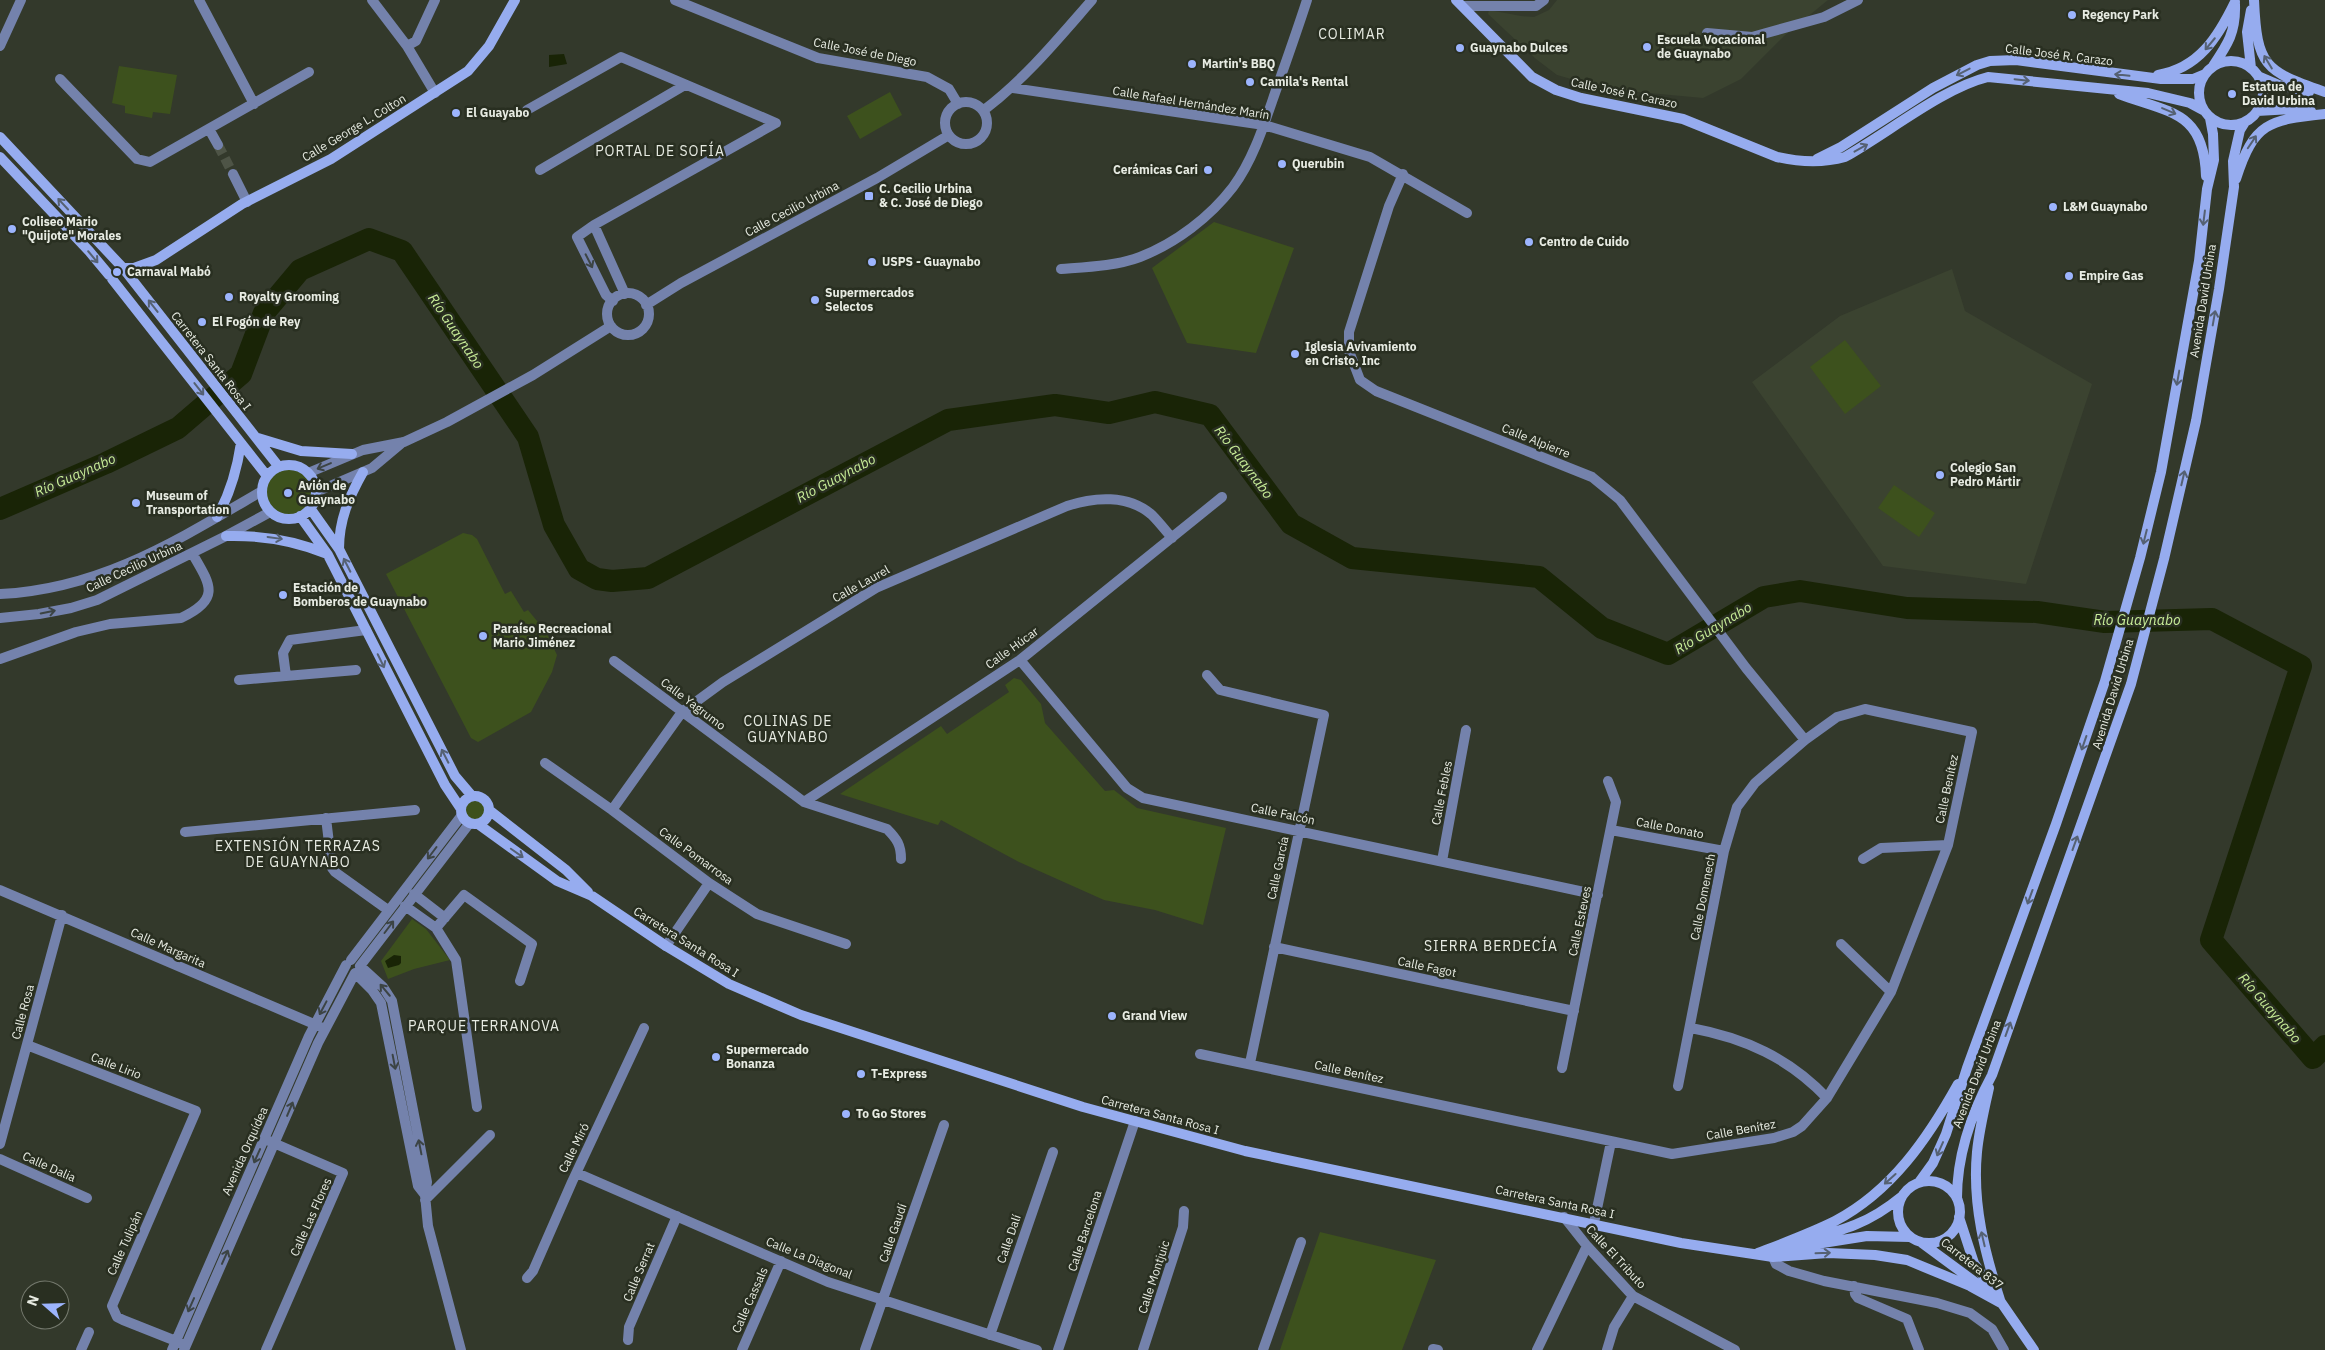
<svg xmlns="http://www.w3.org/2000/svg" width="2325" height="1350" font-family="'IBM Plex Sans',sans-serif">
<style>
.built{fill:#3b4330}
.green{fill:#3d511d}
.water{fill:#192406}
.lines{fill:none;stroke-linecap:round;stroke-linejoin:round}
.river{stroke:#192406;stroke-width:22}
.street-tunnel{stroke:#4e5446;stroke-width:10;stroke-dasharray:10 5;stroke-linecap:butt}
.street{stroke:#7482ac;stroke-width:10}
.secondary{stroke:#96acef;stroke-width:10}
.oneway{stroke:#556173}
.oneway2{stroke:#3c4444}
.poi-dot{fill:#9cb4fd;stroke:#292f21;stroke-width:2}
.labels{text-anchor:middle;stroke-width:5;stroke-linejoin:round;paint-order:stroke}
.poi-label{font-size:12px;font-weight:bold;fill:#e7ebe2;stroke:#292f21;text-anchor:start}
.street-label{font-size:12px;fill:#e7ebe2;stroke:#292f21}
.neighbourhood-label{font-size:14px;letter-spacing:1px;fill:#e7ebe2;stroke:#292f21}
.water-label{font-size:14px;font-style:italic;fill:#c8ed98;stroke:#292f21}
</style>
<rect width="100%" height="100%" fill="#33392b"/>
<path class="built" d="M 1557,0 L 1828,0 L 1784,36 L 1741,79 L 1703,98 L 1638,92 L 1585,83 L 1557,75 L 1536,59 L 1488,14 L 1489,10 L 1521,16 L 1534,17 L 1549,10 Z
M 1952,269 L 1965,311 L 2092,384 L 2026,584 L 1883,566 L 1752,382 L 1840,316 Z"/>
<path class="green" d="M 119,66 L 177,75 L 170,114 L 153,112 L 152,118 L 125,113 L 125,106 L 112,103 Z
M 890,92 L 902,115 L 860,139 L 847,116 Z
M 1214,222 L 1294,248 L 1256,353 L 1187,343 L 1152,268 Z
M 1845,340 L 1881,386 L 1845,414 L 1810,367 Z
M265 492a24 24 0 1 1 48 0a24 24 0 1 1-48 0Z
M 1894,485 L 1935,513 L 1919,537 L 1878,508 Z
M 463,533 L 472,535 L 477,539 L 505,594 L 511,591 L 524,612 L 528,610 L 546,632 L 557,655 L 552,672 L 531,712 L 478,742 L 471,738 L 386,574 Z
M 1014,678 L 1021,680 L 1041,704 L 1045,723 L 1105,791 L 1114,790 L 1137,808 L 1226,828 L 1203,925 L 1155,910 L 1104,900 L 1019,862 L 941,820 L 938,825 L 840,794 L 941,726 L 947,734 L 1009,692 L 1005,685 Z
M464 810a11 11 0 1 1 22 0a11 11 0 1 1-22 0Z
M 412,919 L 426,929 L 450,960 L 414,969 L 388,979 L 381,961 Z
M 1320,1232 L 1436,1260 L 1402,1350 L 1280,1350 Z"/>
<path class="water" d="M 564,54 L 567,64 L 549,67 L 549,55 Z
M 394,955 L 401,956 L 401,963 L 399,965 L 388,968 L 385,961 Z"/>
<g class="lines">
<path class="river" d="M 0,509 L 106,463 L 178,428 L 241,374 L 264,313 L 300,270 L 369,239 L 402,251 L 528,437 L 554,525 L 579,569 L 597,579 L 612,581 L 648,578 L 948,420 L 1055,405 L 1109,413 L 1155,402 L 1210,415 L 1291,524 L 1352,558 L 1539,577 L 1602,628 L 1668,654 L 1764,597 L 1800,591 L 1907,608 L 2037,612 L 2105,622 L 2212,619 L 2301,666 L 2211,940 L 2313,1058 L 2325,1046"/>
<path class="street-tunnel" d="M 218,145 L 233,174"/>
<path class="street" d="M 199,0 L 254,104
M 372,0 L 407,46 L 435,93
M 675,0 L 818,58 L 927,77 L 949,89 L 958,104
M 1464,6 L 1536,6 L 1544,0
M 1707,33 L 1752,37 L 1824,17 L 1858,0
M 0,46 L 21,0
M 407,46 L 416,41 L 435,0
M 60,79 L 137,159 L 150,162 L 309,72
M 1013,88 L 1264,125 L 1370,157 L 1467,213
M945 123a21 21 0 1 1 42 0a21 21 0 1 1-42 0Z
M 527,110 L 621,57 L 776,123 L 594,225 L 577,237 L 606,295 L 613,301
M 984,110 C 1026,78 1057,40 1092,0
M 209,129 L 218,145
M 540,170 L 685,85
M 233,174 L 247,202
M 1403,174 L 1389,206 L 1349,332 L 1349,351 L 1360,380 L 1376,391 L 1592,477 L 1620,500 L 1746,668 L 1805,740
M 594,225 L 625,294
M 1061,269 C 1087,267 1116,266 1140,257 C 1176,243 1210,217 1233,187 C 1253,160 1264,125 1275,93 C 1286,62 1297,31 1307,0
M607 314a21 21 0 1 1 42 0a21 21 0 1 1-42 0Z
M 646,305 L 681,283 L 877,178 L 949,135
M 308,473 L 363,450 L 404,442 L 447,422 L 533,375 L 611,326
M 316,492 L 372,468 L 403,442
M 0,594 C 101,589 176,541 262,491
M 0,618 L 39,614 L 71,608 L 97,600 L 226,536 L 270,512
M 0,659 L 76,632 L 110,624 L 181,618 C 222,599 210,584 192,553
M 1020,660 L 1127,788 L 1143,798 L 1598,895
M 614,661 L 804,802 L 887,829 C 897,839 901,845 901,859
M 1207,675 L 1220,690 L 1324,715 L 1250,1063
M 286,676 L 283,653 L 290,640 L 366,630
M 239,680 L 356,670
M 545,763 L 612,810 L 709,883 L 757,914 L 846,944
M 804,802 L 1020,660 L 1222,497
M 612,810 L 682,712 L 723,682 L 876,588 L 1067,506 C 1094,497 1128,494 1152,515 C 1159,522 1166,531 1172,538
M 326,818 L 332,868 L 335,872 L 388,910
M 1611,830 L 1724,851
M 185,832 L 415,810
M 1863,859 L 1881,848 L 1948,845
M 1442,861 L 1466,730
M 0,890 L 321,1027
M 414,894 L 445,918
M 405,906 L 436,928 L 456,960 L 477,1107
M 436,928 L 464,895 L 532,944 L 520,981
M 1841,944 L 1891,992
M 666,946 L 709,883
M 1274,947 L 1574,1011
M 351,960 L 462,815
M 1691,1028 C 1745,1038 1789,1058 1827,1098
M 27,1045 L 196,1111 L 112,1306 L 117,1317 L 123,1320 L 186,1345
M 1200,1054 L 1672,1154 L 1774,1138 L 1793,1132 L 1802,1126 L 1827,1098 L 1891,992 L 1948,845 L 1972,732 L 1865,709 L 1837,717 L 1805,740 L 1755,783 L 1737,807 L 1724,851 L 1678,1086
M 1562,1068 L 1616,802 L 1608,781
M 0,1144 L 62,915
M 0,1159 L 87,1198
M 577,1173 L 828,1282 L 1037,1350
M 425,1200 L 490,1135
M 1564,1217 L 1587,1246 L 1633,1296 L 1735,1350
M 1594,1223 L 1611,1142
M 1773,1257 L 1776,1264 L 1789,1271 L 1824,1281 L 1937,1303 L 1970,1313 L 1992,1329 L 2004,1350
M 527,1278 L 533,1271 L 572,1182 L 644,1028
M 1854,1286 L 1855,1294 L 1858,1298 L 1907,1319 L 1919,1350
M 990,1335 L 1053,1152
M 628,1340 L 629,1327 L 677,1216
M 1433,1349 L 1438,1350
M 81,1350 L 89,1332
M 172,1350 L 309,1036 L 346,965
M 184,1350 L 318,1043 L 355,973 L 372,990 L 381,1003 L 418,1186 L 425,1195
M 266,1350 L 343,1173 L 269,1141
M 461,1350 L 428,1226 L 425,1195 L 427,1182 L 392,1001 L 383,987 L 360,966 L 469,824
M 742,1350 L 781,1261
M 865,1350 L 944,1125
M 1058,1350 L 1135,1121
M 1143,1350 L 1183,1227 L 1184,1211
M 1263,1350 L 1301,1242
M 1537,1350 L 1587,1246
M 1607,1350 L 1614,1327 L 1633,1296"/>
<path class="secondary" d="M 1456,0 L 1532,77 L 1556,90 L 1581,98 L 1683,119 L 1777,157 C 1799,162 1824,163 1845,157 C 1888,133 1943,88 1988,77 L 2148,93 L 2190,103 L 2203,110
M 2254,0 C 2257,66 2264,71 2325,92
M 2251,10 L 2247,32 L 2251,68
M2199 93a32 32 0 1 1 64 0a32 32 0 1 1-64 0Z
M 2213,66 C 2228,44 2236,32 2235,4
M 2158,75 C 2199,68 2218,37 2235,2
M 2258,76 L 2279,85 L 2309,92
M 2119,94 C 2170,113 2204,111 2206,176
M 2257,111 L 2293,109 L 2311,111
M 0,137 L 123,268 L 279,467
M 0,157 L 89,251 L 109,275
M 1817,159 L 1841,147 L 1933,88 L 1977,65 L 1990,61 L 2016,60 L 2161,79 L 2193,79 L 2205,74
M 2236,179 C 2254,122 2269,120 2325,114
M 123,268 L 134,268 L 156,260 L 242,204 L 331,159 L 468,71 L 489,46 L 515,0
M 112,279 L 267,476
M 258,438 L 301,451 L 352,454
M262 492a27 27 0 1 1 54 0a27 27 0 1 1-54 0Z
M 310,508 L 339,549 L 455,776 L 472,796
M 300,516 L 328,555 L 445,785 L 461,809
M 217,517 C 230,494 237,470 241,443
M 226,536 C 263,535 294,540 327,554
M 339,549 C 339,520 349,497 363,472
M461 810a14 14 0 1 1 28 0a14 14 0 1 1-28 0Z
M 489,810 L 566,870 L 588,892
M 478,824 L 557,881 L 592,896 L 666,946 L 729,984 L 801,1015 L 1083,1107 L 1245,1151 L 1681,1243 L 1773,1257 L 1828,1253 L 1875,1255 L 1907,1260 L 1970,1286 L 2001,1303
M 1989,1088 C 1984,1110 1979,1131 1977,1152 C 1972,1204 1985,1254 2001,1303
M1898 1212a31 31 0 1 1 62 0a31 31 0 1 1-62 0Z
M 1920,1181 L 1933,1163 L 1946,1134 L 1967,1068 L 2056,824 L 2105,681 L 2140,558 L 2161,472 L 2199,261 L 2207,189 L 2214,160 L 2213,134 L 2210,118
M 1957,1198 C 1957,1154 1971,1114 1992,1075 L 2131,684 L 2164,559 L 2196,421 L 2219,289 L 2234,187 L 2233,161 L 2240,130 L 2245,122
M 1959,1217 L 1974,1263 L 2034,1350
M 1799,1242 C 1840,1231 1867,1225 1901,1197
M 1922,1243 L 1983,1288
M 1778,1250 L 1867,1236 L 1910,1237
M 1758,1253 C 1784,1243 1811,1233 1835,1221 C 1892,1191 1928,1138 1958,1084"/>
</g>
<defs><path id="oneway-shaft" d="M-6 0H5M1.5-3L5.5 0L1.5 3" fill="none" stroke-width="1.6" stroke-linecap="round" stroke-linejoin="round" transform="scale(1.25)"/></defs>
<g class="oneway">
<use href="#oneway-shaft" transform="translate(2210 44) rotate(130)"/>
<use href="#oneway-shaft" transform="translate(2268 62) rotate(-121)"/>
<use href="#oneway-shaft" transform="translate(1963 72) rotate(153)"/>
<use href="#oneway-shaft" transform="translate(2122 75) rotate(-174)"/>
<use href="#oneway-shaft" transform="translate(2022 80) rotate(6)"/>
<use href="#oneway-shaft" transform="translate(2169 111) rotate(23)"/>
<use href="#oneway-shaft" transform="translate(2252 142) rotate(-56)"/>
<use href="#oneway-shaft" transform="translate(1861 148) rotate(-29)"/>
<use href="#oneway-shaft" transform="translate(63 204) rotate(-133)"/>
<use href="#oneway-shaft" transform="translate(2204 218) rotate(97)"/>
<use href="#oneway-shaft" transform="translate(93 257) rotate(50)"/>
<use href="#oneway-shaft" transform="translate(153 306) rotate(-128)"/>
<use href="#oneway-shaft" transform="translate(2214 318) rotate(-80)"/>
<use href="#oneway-shaft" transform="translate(2178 378) rotate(100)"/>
<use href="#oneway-shaft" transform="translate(199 389) rotate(52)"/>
<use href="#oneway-shaft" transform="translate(2183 478) rotate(-77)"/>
<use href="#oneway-shaft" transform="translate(2145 537) rotate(104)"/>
<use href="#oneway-shaft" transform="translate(275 538) rotate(8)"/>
<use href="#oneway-shaft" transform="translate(347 565) rotate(-117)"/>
<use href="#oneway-shaft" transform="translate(381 661) rotate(64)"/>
<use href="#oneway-shaft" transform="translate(2084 743) rotate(109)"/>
<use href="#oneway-shaft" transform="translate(445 756) rotate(-117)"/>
<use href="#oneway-shaft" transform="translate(2075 843) rotate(-70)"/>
<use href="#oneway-shaft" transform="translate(517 853) rotate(35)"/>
<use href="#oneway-shaft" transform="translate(2030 897) rotate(110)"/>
<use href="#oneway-shaft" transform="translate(2008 1029) rotate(-70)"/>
<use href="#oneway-shaft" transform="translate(1940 1149) rotate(114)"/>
<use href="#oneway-shaft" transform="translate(1890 1179) rotate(138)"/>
<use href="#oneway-shaft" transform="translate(1983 1239) rotate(-103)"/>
<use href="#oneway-shaft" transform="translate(1823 1253) rotate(-2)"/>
</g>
<g class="oneway2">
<use href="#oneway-shaft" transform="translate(589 261) rotate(63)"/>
<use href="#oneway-shaft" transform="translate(324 466) rotate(157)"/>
<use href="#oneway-shaft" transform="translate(48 612) rotate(-11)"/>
<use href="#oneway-shaft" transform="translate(432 853) rotate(127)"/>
<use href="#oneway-shaft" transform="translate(389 927) rotate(-53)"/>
<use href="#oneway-shaft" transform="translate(385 990) rotate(-130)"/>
<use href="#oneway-shaft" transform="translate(323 1008) rotate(118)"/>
<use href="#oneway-shaft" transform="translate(394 1062) rotate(79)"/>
<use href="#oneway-shaft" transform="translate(290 1109) rotate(-67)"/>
<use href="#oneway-shaft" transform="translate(420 1147) rotate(-101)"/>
<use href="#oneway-shaft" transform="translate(257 1156) rotate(114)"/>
<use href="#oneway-shaft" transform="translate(225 1257) rotate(-66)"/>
<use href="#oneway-shaft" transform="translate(191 1305) rotate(114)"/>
</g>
<g class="poi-dot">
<circle cx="2072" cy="15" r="5"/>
<circle cx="1647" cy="47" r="5"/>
<circle cx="1460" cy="48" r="5"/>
<circle cx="1192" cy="64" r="5"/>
<circle cx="1250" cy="82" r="5"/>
<circle cx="2232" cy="94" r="5"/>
<circle cx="456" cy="113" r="5"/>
<circle cx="1282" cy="164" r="5"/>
<circle cx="1208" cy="170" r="5"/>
<rect x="864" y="191" width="10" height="10" rx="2.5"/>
<circle cx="2053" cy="207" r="5"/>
<circle cx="12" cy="229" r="5"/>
<circle cx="1529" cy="242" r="5"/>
<circle cx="872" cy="262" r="5"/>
<circle cx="117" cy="272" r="5"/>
<circle cx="2069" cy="276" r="5"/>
<circle cx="229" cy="297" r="5"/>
<circle cx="815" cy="300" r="5"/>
<circle cx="202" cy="322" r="5"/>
<circle cx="1295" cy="354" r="5"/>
<circle cx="1940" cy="475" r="5"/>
<circle cx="288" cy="493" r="5"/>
<circle cx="136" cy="503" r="5"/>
<circle cx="283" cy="595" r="5"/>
<circle cx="483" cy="636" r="5"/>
<circle cx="1112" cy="1016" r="5"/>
<circle cx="716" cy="1057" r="5"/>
<circle cx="861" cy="1074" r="5"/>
<circle cx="846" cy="1114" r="5"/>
</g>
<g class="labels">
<g class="poi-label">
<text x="2082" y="19">Regency Park</text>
<text x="1657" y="44">Escuela Vocacional<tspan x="1657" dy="14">de Guaynabo</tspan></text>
<text x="1470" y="52">Guaynabo Dulces</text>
<text x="1202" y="68">Martin's BBQ</text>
<text x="1260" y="86">Camila's Rental</text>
<text x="2242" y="91">Estatua de<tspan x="2242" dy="14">David Urbina</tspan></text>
<text x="466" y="117">El Guayabo</text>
<text x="1292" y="168">Querubin</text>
<text x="1198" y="174" text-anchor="end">Cerámicas Cari</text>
<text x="879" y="193">C. Cecilio Urbina<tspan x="879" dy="14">&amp; C. José de Diego</tspan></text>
<text x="2063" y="211">L&amp;M Guaynabo</text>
<text x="22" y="226">Coliseo Mario<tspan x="22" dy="14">"Quijote" Morales</tspan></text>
<text x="1539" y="246">Centro de Cuido</text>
<text x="882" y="266">USPS - Guaynabo</text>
<text x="127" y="276">Carnaval Mabó</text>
<text x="2079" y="280">Empire Gas</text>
<text x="825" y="297">Supermercados<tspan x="825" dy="14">Selectos</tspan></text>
<text x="239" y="301">Royalty Grooming</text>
<text x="212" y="326">El Fogón de Rey</text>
<text x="1305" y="351">Iglesia Avivamiento<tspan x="1305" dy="14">en Cristo, Inc</tspan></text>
<text x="1950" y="472">Colegio San<tspan x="1950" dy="14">Pedro Mártir</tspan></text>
<text x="298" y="490">Avión de<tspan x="298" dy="14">Guaynabo</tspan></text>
<text x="146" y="500">Museum of<tspan x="146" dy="14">Transportation</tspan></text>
<text x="293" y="592">Estación de<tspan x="293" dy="14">Bomberos de Guaynabo</tspan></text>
<text x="493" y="633">Paraíso Recreacional<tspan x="493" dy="14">Mario Jiménez</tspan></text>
<text x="1122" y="1020">Grand View</text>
<text x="726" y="1054">Supermercado<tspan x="726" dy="14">Bonanza</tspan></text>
<text x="871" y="1078">T-Express</text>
<text x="856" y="1118">To Go Stores</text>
</g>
<g class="street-label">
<text transform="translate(865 52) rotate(11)" y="4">Calle José de Diego</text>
<text transform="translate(2059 55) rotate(7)" y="4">Calle José R. Carazo</text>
<text transform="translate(1624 93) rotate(12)" y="4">Calle José R. Carazo</text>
<text transform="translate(1191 103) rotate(9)" y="4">Calle Rafael Hernández Marín</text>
<text transform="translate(354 128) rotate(-31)" y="4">Calle George L. Colton</text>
<text transform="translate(792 209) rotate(-28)" y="4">Calle Cecilio Urbina</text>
<text transform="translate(2203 301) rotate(-81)" y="4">Avenida David Urbina</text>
<text transform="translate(211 361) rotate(52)" y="4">Carretera Santa Rosa I</text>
<text transform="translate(1536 441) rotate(22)" y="4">Calle Alpierre</text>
<text transform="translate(134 567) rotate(-25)" y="4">Calle Cecilio Urbina</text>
<text transform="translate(861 584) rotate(-29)" y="4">Calle Laurel</text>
<text transform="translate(1012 648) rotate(-36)" y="4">Calle Húcar</text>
<text transform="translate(2113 694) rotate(-73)" y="4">Avenida David Urbina</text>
<text transform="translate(693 704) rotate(37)" y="4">Calle Yagrumo</text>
<text transform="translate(1947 789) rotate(-78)" y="4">Calle Benítez</text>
<text transform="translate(1442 793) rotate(-79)" y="4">Calle Febles</text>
<text transform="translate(1283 814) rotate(12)" y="4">Calle Falcón</text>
<text transform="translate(1670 828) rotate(11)" y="4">Calle Donato</text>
<text transform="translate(696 856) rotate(36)" y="4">Calle Pomarrosa</text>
<text transform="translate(1278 868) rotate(-78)" y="4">Calle García</text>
<text transform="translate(1703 897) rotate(-79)" y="4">Calle Domenech</text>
<text transform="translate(1580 921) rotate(-78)" y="4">Calle Esteves</text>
<text transform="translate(686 942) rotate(32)" y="4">Carretera Santa Rosa I</text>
<text transform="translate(168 948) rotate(24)" y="4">Calle Margarita</text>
<text transform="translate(1427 967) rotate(12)" y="4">Calle Fagot</text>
<text transform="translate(23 1012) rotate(-75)" y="4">Calle Rosa</text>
<text transform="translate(116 1066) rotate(21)" y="4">Calle Lirio</text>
<text transform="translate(1349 1072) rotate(12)" y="4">Calle Benítez</text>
<text transform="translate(1977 1074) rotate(-69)" y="4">Avenida David Urbina</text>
<text transform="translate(1160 1115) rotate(15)" y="4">Carretera Santa Rosa I</text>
<text transform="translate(1741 1130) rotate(-10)" y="4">Calle Benítez</text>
<text transform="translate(574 1148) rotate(-64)" y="4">Calle Miró</text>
<text transform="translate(245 1151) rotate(-66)" y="4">Avenida Orquídea</text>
<text transform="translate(49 1167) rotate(24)" y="4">Calle Dalia</text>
<text transform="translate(1555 1202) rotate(12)" y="4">Carretera Santa Rosa I</text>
<text transform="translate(311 1217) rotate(-66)" y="4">Calle Las Flores</text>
<text transform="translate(1085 1231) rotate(-72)" y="4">Calle Barcelona</text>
<text transform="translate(893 1233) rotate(-71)" y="4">Calle Gaudí</text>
<text transform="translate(1009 1239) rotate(-71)" y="4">Calle Dalí</text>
<text transform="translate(125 1243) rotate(-66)" y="4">Calle Tulipán</text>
<text transform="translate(1616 1257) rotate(47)" y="4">Calle El Tributo</text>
<text transform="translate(809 1258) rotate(22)" y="4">Calle La Diagonal</text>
<text transform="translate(1972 1264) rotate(38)" y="4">Carretera 837</text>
<text transform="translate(639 1272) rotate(-67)" y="4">Calle Serrat</text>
<text transform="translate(1154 1277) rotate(-72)" y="4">Calle Montjuic</text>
<text transform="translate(750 1300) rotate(-66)" y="4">Calle Cassals</text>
</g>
<g class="neighbourhood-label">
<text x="1352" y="39">COLIMAR</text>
<text x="660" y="156">PORTAL DE SOFÍA</text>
<text x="788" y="726">COLINAS DE<tspan x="788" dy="16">GUAYNABO</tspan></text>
<text x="298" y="851">EXTENSIÓN TERRAZAS<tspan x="298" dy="16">DE GUAYNABO</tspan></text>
<text x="1491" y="951">SIERRA BERDECÍA</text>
<text x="484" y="1031">PARQUE TERRANOVA</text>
</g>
<g class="water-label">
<text transform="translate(456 331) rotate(56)" y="5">Río Guaynabo</text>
<text transform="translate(1244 462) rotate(53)" y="5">Río Guaynabo</text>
<text transform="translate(75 475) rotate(-24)" y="5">Río Guaynabo</text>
<text transform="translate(836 478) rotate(-28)" y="5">Río Guaynabo</text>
<text x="2137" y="625">Río Guaynabo</text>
<text transform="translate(1713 628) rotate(-31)" y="5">Río Guaynabo</text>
<text transform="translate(2270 1008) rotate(49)" y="5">Río Guaynabo</text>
</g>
</g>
<g transform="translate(45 1305) rotate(290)"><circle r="24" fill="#292f21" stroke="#757a6e"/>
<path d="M0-4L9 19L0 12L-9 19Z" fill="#9cb4fd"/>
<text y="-8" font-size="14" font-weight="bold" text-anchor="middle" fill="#e7ebe2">N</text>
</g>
</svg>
